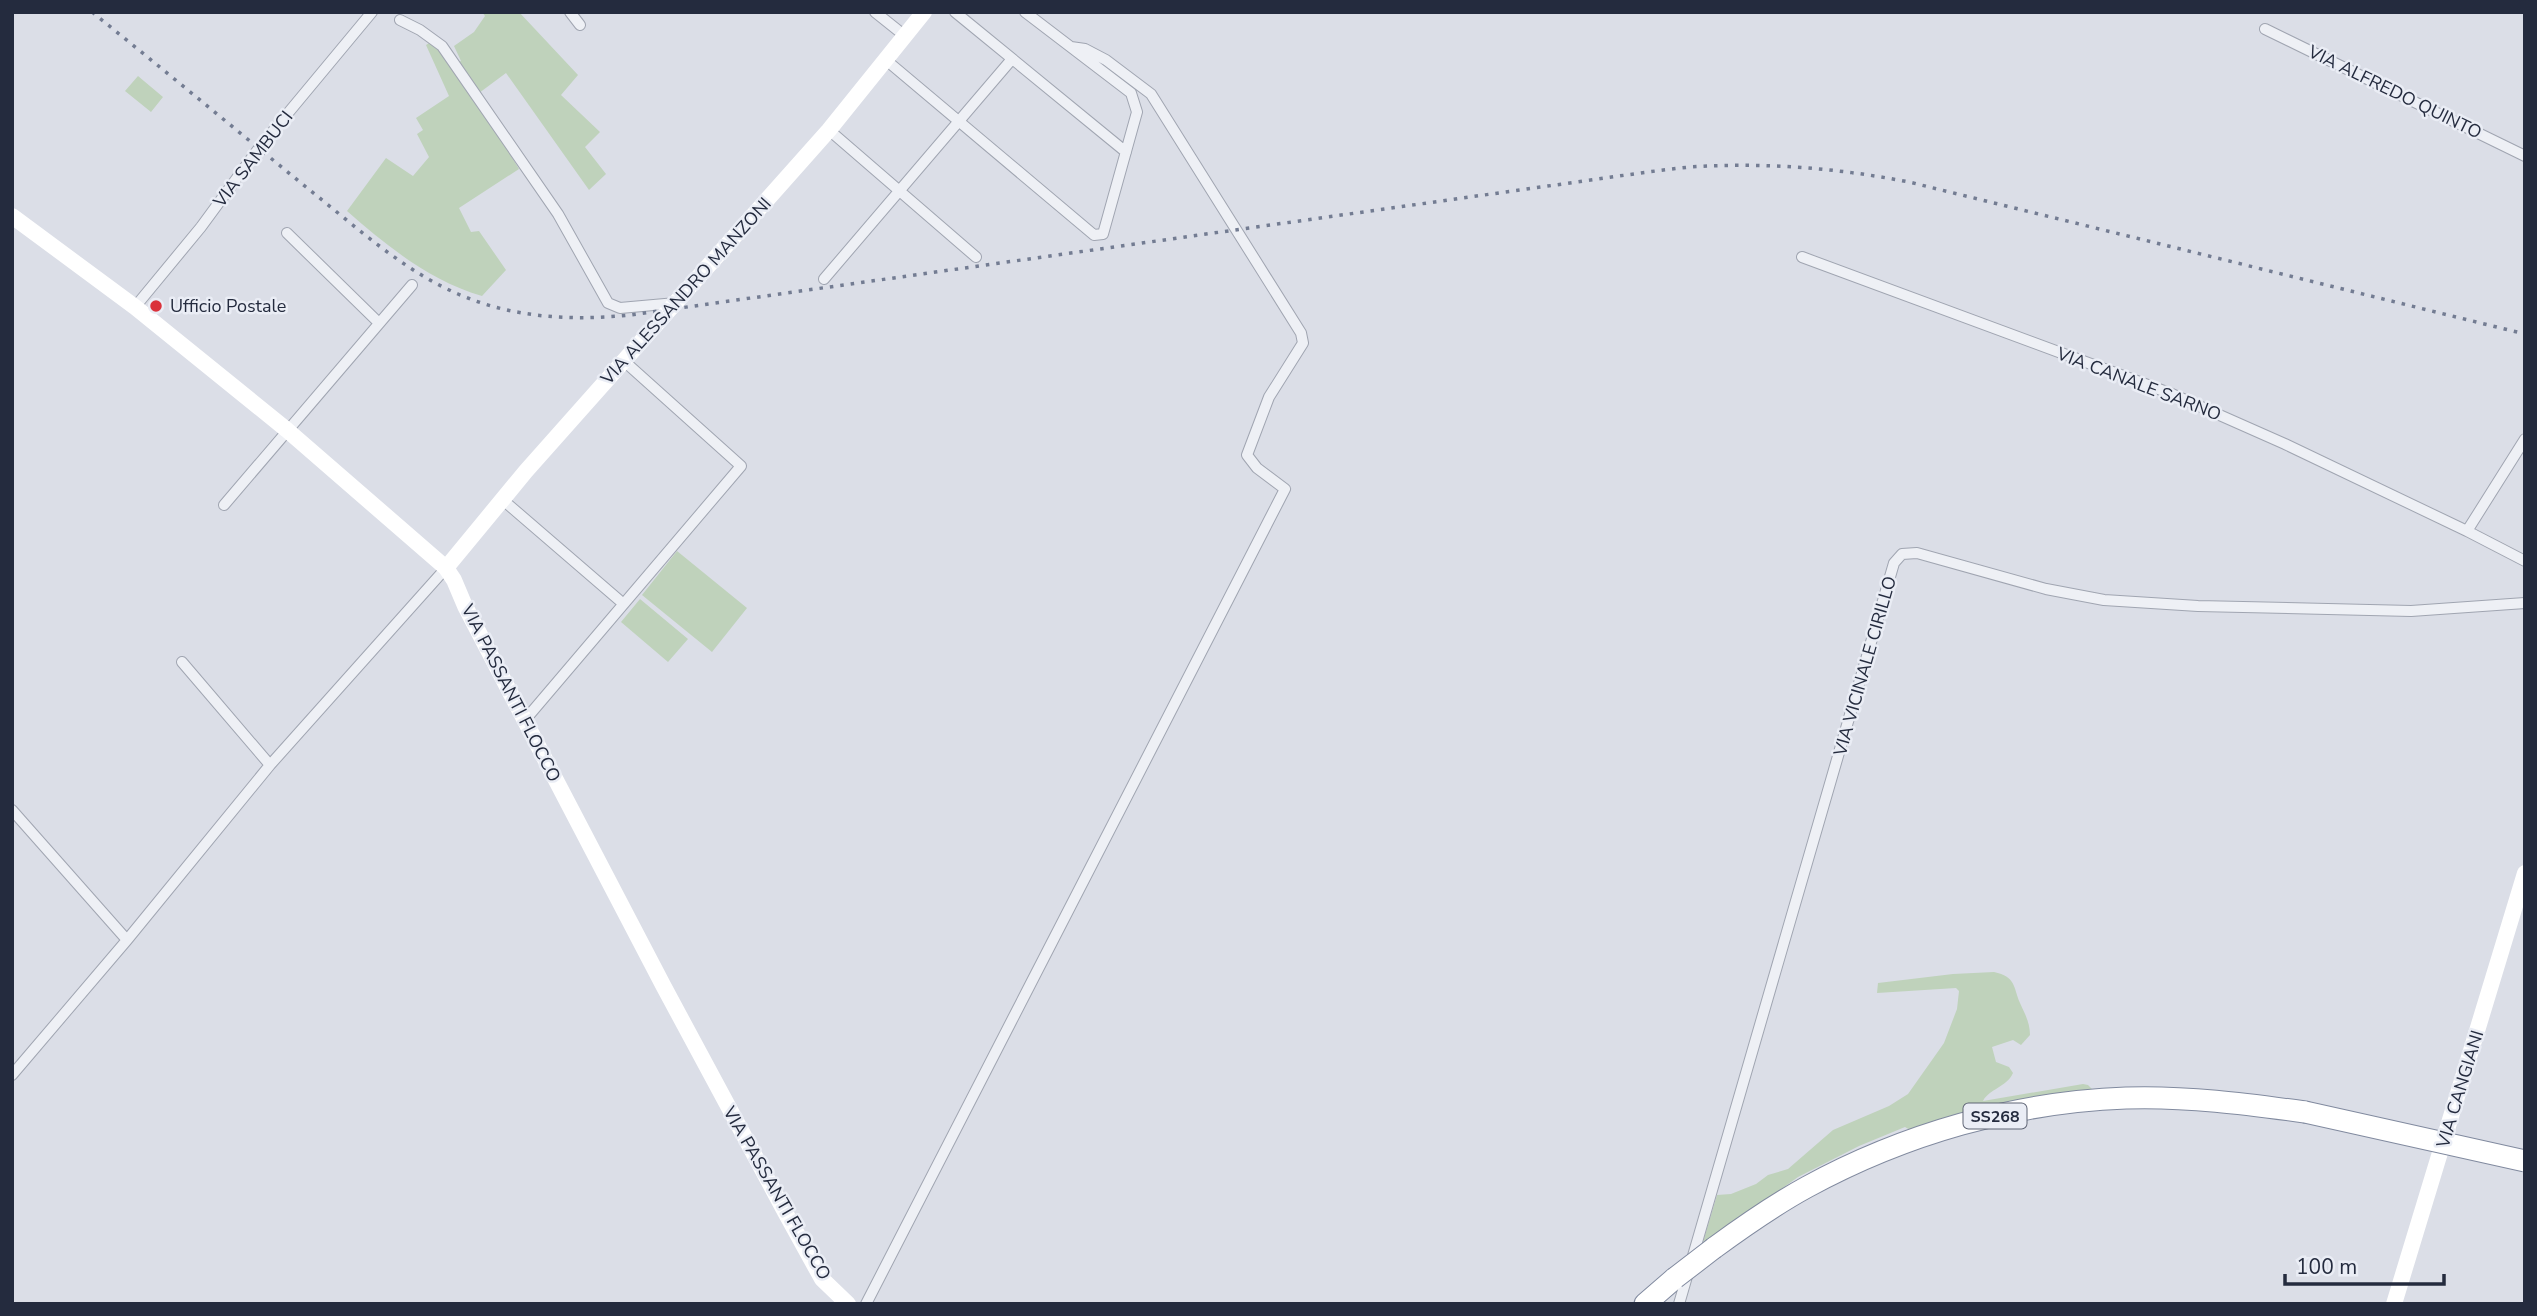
<svg xmlns="http://www.w3.org/2000/svg" width="2537" height="1316" font-family="'Nunito Sans',sans-serif">
<style>
.green{fill:#bfd2bb}
.lines{fill:none;stroke-linecap:round;stroke-linejoin:round}
.street-casing{stroke:#a0a5b1;stroke-width:12}
.highway-casing{stroke:#818a9f;stroke-width:23}
.street{stroke:#eef0f5;stroke-width:10}
.secondary{stroke:#fff;stroke-width:16}
.highway{stroke:#fff;stroke-width:21}
.rail{stroke:#737c92;stroke-width:3.5;stroke-dasharray:3.5 7;stroke-linecap:butt}
.highway-bridge-casing{stroke:#818a9f;stroke-width:23;stroke-linecap:butt}
.highway-bridge{stroke:#fff;stroke-width:21}
.poi-dot{fill:#da323b;stroke:#eaedf5;stroke-width:2.5}
.labels{text-anchor:middle;stroke-width:5;stroke-linejoin:round;paint-order:stroke}
.shield{fill:#eaedf5;stroke:#5f6575;stroke-width:2}
.shield-label{font-size:16px;font-weight:bold;fill:#242b3e}
.street-label{font-size:18px;fill:#242b3e;stroke:#eaedf5}
.poi-label{font-size:18px;fill:#242b3e;stroke:#eaedf5;text-anchor:start}
</style>
<rect width="100%" height="100%" fill="#dbdee7"/>
<path class="green" d="M 482,12 L 519,12 L 578,75 L 561,95 L 600,132 L 585,147 L 606,174 L 589,190 L 506,73 L 475,96 L 519,169 L 459,208 L 471,232 L 479,231 L 506,270 L 482,296 C 430,281 387,246 347,211 L 386,158 L 413,176 L 429,157 L 417,134 L 423,130 L 416,118 L 449,96 L 426,45 L 434,40 L 451,64 L 461,61 L 454,46 L 474,32 L 485,16 Z
M 138,76 L 163,97 L 151,112 L 125,91 Z
M 677,551 L 747,608 L 712,652 L 642,595 Z
M 640,599 L 688,639 L 668,662 L 621,622 Z
M 1994,972 C 2016,977 2013,986 2020,1003 C 2025,1014 2030,1023 2030,1035 L 2021,1045 L 2013,1040 L 1992,1047 L 1996,1062 L 2009,1067 L 2013,1073 C 2007,1087 1989,1089 1983,1101 L 2083,1084 L 2088,1085 L 2095,1092 L 1910,1130 L 1905,1127 L 1859,1146 L 1798,1177 L 1705,1244 L 1703,1242 L 1717,1195 L 1731,1194 L 1756,1184 L 1768,1175 L 1788,1169 L 1833,1130 L 1889,1106 L 1908,1094 L 1944,1043 L 1957,1009 L 1959,991 L 1956,988 L 1877,993 L 1878,983 L 1953,974 Z"/>
<g class="lines">
<g class="street-casing">
<path id="street" d="M 570,12 L 580,25
M 875,12 L 905,36
M 955,12 L 1126,152
M 400,20 L 420,30 L 442,46 L 558,214 L 608,303 L 620,308 L 676,303
M 2265,29 L 2525,156
M 886,60 L 1094,235 L 1103,234 L 1137,112 L 1131,93 L 1025,12
M 829,130 L 976,257
M 287,233 L 379,323
M 1802,257 L 2172,394 L 2285,444 L 2467,531
M 824,279 L 1012,59
M 135,307 L 201,227 L 259,148 L 372,12
M 2525,439 L 2467,531 L 2525,561
M 503,500 L 619,600
M 224,505 L 412,285
M 182,662 L 270,765
M 525,720 L 741,466 L 624,361
M 12,810 L 127,940
M 12,1075 L 127,940 L 270,765 L 446,568
M 866,1304 L 1285,489 L 1257,468 L 1247,455 L 1269,397 L 1303,343 L 1301,333 L 1151,94 L 1106,60 L 1085,49 L 1071,47
M 1679,1304 L 1894,563 L 1902,554 L 1917,553 L 2046,589 L 2104,600 L 2198,606 L 2411,611 L 2525,603"/>
</g>
<g class="highway-casing">
<path id="highway" d="M 1714,1248 C 1744,1226 1774,1205 1807,1187 C 1904,1134 2015,1102 2126,1098 C 2186,1096 2246,1104 2305,1112
M 1645,1304 L 1675,1278"/>
</g>
<use href="#street" class="street"/>
<path class="secondary" d="M 12,216 L 135,307 L 287,430 L 446,568 L 454,580 L 465,606 L 664,987 L 785,1212 L 822,1279 L 848,1304
M 446,568 L 526,471 L 829,130 L 924,12
M 2394,1304 L 2525,873"/>
<use href="#highway" class="highway"/>
<path class="rail" d="M 92,12 C 164,70 235,129 306,187 C 354,225 402,270 458,294 C 513,318 571,321 630,315 L 1605,178 C 1633,174 1661,170 1690,167 C 1764,162 1837,168 1909,182 L 2525,334"/>
<g class="highway-bridge-casing">
<path id="highway-bridge" d="M 2305,1112 L 2525,1161
M 1675,1278 L 1714,1248"/>
</g>
<use href="#highway-bridge" class="highway-bridge"/>
</g>
<circle class="poi-dot" cx="156" cy="306" r="7"/>
<g class="labels">
<rect class="shield" x="1963.5" y="1103.5" width="63" height="25" rx="5"/>
<g class="shield-label">
<text x="1995" y="1122">SS268</text>
</g>
<g class="street-label">
<text transform="translate(2395 92) rotate(26)" y="6">VIA ALFREDO QUINTO</text>
<text transform="translate(253 159) rotate(-52)" y="6">VIA SAMBUCI</text>
<text transform="translate(686 291) rotate(-48)" y="6">VIA ALESSANDRO MANZONI</text>
<text transform="translate(2139 384) rotate(21)" y="6">VIA CANALE SARNO</text>
<text transform="translate(1865 666) rotate(-74)" y="6">VIA VICINALE CIRILLO</text>
<text transform="translate(511 693) rotate(63)" y="6">VIA PASSANTI FLOCCO</text>
<text transform="translate(2460 1089) rotate(-73)" y="6">VIA CANGIANI</text>
<text transform="translate(777 1193) rotate(60)" y="6">VIA PASSANTI FLOCCO</text>
</g>
<g class="poi-label">
<text x="170" y="312">Ufficio Postale</text>
</g>
</g>
<rect width="2537" height="1316" fill="none" stroke="#242b3e" stroke-width="28"/>
<path d="M2285 1274v10h159v-10" fill="none" stroke="#242b3e" stroke-width="3.5"/>
<text x="2296" y="1274" font-size="21" fill="#242b3e" stroke="#eaedf5" stroke-width="5" paint-order="stroke">100 m</text>
</svg>
